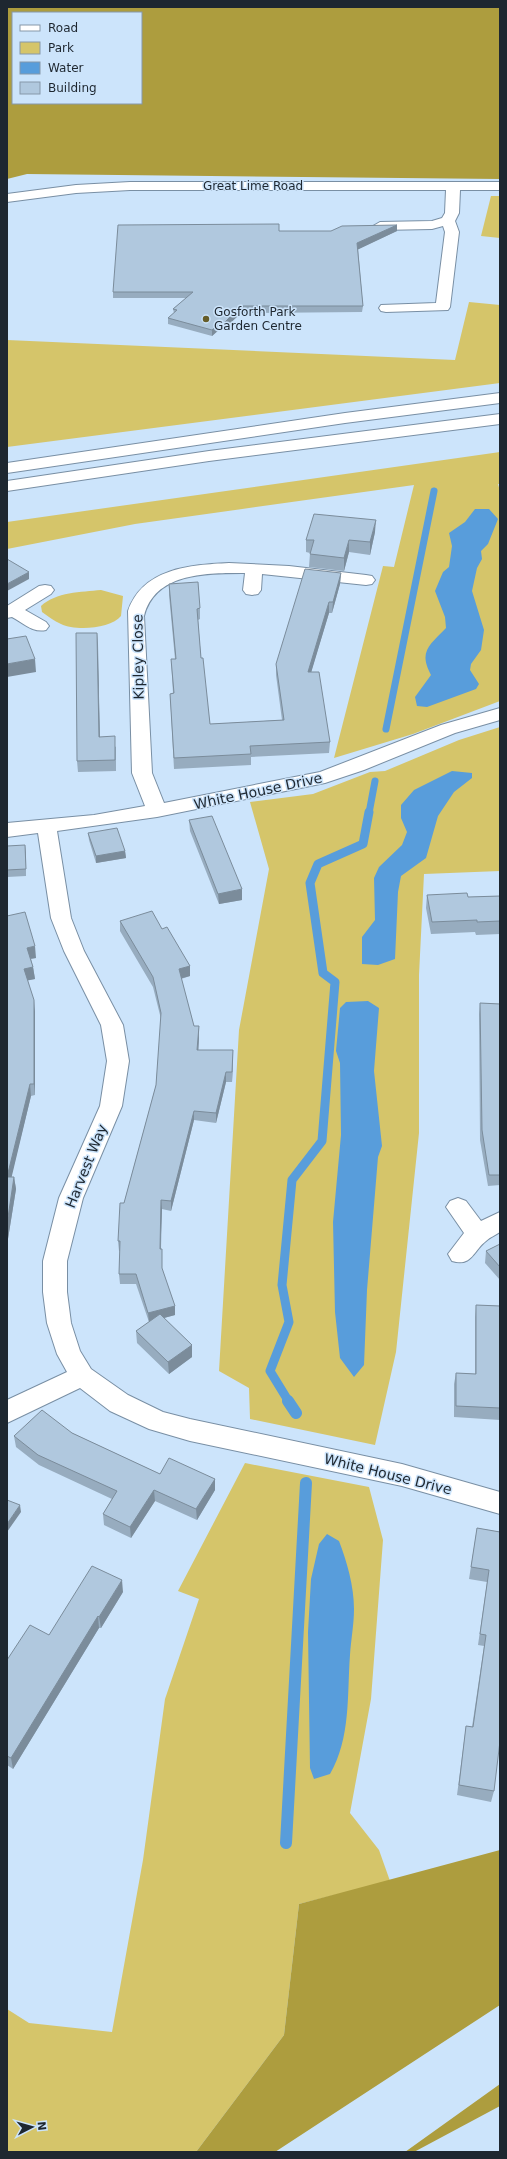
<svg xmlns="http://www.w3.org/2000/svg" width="507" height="2159" font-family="'DejaVu Sans',sans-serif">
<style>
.green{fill:#d5c56a}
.forest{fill:#ad9d3e;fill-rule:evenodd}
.water{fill:#589ddb}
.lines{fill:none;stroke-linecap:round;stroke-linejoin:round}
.stream-far2{stroke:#589ddb;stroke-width:7}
.stream-far1{stroke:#589ddb;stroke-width:9}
.stream{stroke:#589ddb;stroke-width:12}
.minor-casing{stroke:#798fa4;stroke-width:2}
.major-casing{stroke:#798fa4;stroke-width:2}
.minor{fill:#fff;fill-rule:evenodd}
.major{fill:#fff;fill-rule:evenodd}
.wall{fill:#97acbf}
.shaded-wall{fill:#7b8c9b}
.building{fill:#b0c8de;stroke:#7b8c9b}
.poi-dot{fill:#665d29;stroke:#cce4fb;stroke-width:1.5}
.labels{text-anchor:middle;stroke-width:3;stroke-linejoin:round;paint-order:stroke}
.far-street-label{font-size:12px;fill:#1e2730;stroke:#cce4fb}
.far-poi-label{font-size:12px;fill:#1e2730;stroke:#cce4fb;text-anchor:start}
.street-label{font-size:14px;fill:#1e2730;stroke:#cce4fb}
</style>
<rect width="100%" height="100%" fill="#cce4fb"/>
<path class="green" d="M 491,196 L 500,196 L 500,238 L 481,236 Z
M 469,302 L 500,305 L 500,383 L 7,447 L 7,340 L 455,360 Z
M 500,452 L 500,484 L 498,484 L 500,491 L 500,701 L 413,734 L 334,758 L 383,566 L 394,567 L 414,485 L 135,524 L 7,549 L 7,522 Z
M 101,590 L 123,596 L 121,616 C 111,629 75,631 61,624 C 54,621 48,616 42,612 L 41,606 C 56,592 81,592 101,590 Z
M 500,727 L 500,871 L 424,874 L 419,975 L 419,1133 L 396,1352 L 375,1445 L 250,1419 L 249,1388 L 219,1371 L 239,1030 L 269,869 L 250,802 L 313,794 L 370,772 L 385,771 L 459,740 Z
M 245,1463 L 369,1487 L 383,1540 L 371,1699 L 350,1813 L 379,1850 L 390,1881 L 299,1904 L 284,2035 L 196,2152 L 7,2152 L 7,2009 L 29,2023 L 112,2032 L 143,1860 L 165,1699 L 199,1599 L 178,1591 Z"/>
<path class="forest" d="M 7,7 L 500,7 L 500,179 L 27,174 L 7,179 ZM 13,13 L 141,13 L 141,103 L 13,103 Z
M 500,1850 L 500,2005 L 275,2152 L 196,2152 L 284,2035 L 299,1904 Z
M 500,2084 L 500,2106 L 414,2152 L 405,2152 Z"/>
<path class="water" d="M 475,509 L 489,509 L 498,519 L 488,544 L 481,551 L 482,559 L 477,568 L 472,591 L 484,630 L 481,650 L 471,664 L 470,670 L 479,684 L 476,689 L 427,707 L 417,706 L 415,697 L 431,675 C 418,651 430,645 446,628 L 445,617 L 435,591 L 443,572 L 449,567 L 452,546 L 449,533 L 465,522 Z
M 452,771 L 472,773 L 472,778 L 454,792 L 438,816 L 426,858 L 401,876 L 398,892 L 395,959 L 378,965 L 362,964 L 362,937 L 375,920 L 374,878 L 379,867 L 402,845 L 407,832 L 401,818 L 401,805 L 414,790 Z
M 368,1001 L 379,1008 L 374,1071 L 382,1146 L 378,1157 L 367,1290 L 364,1365 L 354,1377 L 340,1358 L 335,1312 L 333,1222 L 341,1135 L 340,1063 L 336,1051 L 340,1008 L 346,1002 Z
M 327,1534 L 339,1541 C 347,1562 354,1586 354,1609 C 354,1624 351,1640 350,1655 C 347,1695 351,1738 330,1774 L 314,1779 L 310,1768 L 308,1632 L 311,1579 L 319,1544 Z"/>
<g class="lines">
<path class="stream-far2" d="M 386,729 L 434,491
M 369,813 L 375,781"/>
<path class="stream-far1" d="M 289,1402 L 270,1371 L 289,1322 L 282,1285 L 292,1180 L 322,1141 L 335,982 L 323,973 L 310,883 L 318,864 L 363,844 L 369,812"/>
<path class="stream" d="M 288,1401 L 296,1413
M 286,1843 L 306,1483"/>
<g class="minor-casing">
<path id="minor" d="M 130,182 L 500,182 L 500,190 L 460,190 L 459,213 L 455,221 L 459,232 L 450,307 L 448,310 L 386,312 L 381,311 L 379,308 L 381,305 L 436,303 L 445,232 L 443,226 L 432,229 L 380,230 L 373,226 L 380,222 L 432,221 L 442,218 L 445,213 L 446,190 L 130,190 L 76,193 L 7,202 L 7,194 L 76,185 Z
M 229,563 L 289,566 L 366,575 L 372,576 L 375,580 L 372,584 L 366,585 L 262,574 L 261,590 L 258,594 L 252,595 L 246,594 L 243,590 L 245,573 C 208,573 155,572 144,616 L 152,773 L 164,803 L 320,772 L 441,725 L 500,708 L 500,720 L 455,733 L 364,770 L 325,783 L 157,817 L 57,831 L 71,918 L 84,951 L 123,1025 L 129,1061 L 122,1106 L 83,1198 L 67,1261 L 67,1292 L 71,1323 L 80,1351 L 91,1369 L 128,1395 L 163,1412 L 190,1419 L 402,1464 L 500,1492 L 500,1514 L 402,1486 L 190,1441 L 149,1429 L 110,1411 L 80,1388 L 7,1423 L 7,1400 L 67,1372 L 57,1354 L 47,1323 L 43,1292 L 43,1261 L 59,1198 L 100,1106 L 107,1061 L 101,1025 L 64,951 L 51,918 L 38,833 L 7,837 L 7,823 L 94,815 L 145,806 L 132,773 L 128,611 C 143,568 190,565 229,563 Z
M 45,585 L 51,586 L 54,590 L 51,594 L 25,610 L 46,622 L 49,626 L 46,630 C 33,633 23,623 12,617 L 7,618 L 7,606 L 39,586 Z
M 458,1198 L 466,1201 L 481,1221 L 500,1212 L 500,1232 C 496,1235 490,1237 486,1241 C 473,1251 472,1267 452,1261 L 448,1254 L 464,1233 L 446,1207 L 450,1201 Z"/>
</g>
<g class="major-casing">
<path id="major" d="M 500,393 L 500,403 L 345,423 L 7,473 L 7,463 L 345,413 Z
M 500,414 L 500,424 L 209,461 L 7,491 L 7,481 L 209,451 Z"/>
</g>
<use href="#minor" class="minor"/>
<use href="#major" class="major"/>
</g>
<path class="wall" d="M 397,225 L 397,231 L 358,249 L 363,306 L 362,312 L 241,313 L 224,329 L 221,328 L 212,336 L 168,324 L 168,318 L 174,313 L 173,309 L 186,298 L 113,298 L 113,292 L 279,231 L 331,231 Z
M 375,532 L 370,555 L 349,552 L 344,571 L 309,567 L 310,553 L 306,552 L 306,540 Z
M 341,573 L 340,584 L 332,613 L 329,613 L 311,672 L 330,742 L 329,753 L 251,757 L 251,765 L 174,769 L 170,694 L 173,693 L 171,659 L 175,659 L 169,595 L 169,584 L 200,608 L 200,619 L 198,620 L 201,658 L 210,724 L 282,720 L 276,675 L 276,664 Z
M 97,633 L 100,737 L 116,747 L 116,771 L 78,772 L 77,761 Z
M 189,820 L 242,900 L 219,904 L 190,831 Z
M 88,833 L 125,851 L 126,858 L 96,863 L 89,840 Z
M 7,846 L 26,852 L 26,876 L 7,877 Z
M 427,895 L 468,897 L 500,896 L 500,934 L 476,935 L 475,932 L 431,934 L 426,908 Z
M 7,916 L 36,958 L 31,959 L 33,967 L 35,979 L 27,980 L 35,1012 L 35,1095 L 31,1096 L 11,1177 L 14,1177 L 16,1189 L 7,1245 Z
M 120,921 L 162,929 L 190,966 L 190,976 L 181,979 L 194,1026 L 199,1026 L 199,1036 L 198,1050 L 233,1050 L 232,1082 L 226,1082 L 216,1123 L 194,1120 L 171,1211 L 162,1209 L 161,1249 L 162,1249 L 162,1270 L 175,1306 L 175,1315 L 164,1318 L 192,1345 L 192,1357 L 169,1374 L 137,1343 L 136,1331 L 149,1322 L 136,1284 L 120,1284 L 119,1274 L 120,1251 L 119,1251 L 118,1241 L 124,1203 L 156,1085 L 161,1019 L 153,987 L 120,931 Z
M 480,1003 L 500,1004 L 500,1185 L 488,1186 L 480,1140 L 479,1014 Z
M 500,1244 L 500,1280 L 485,1263 L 486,1251 Z
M 476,1305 L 500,1306 L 500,1420 L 454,1417 L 454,1384 L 456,1373 L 475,1374 L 475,1317 Z
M 72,1433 L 160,1474 L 215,1479 L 215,1490 L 197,1520 L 155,1501 L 131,1538 L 104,1525 L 103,1514 L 112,1499 L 39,1465 L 16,1447 L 14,1436 Z
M 477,1528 L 500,1532 L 494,1791 L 491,1802 L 457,1795 L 466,1726 L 472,1727 L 484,1646 L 478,1645 L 487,1582 L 469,1579 Z
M 123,1592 L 101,1628 L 99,1628 L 13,1769 L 7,1765 L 7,1660 Z"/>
<path class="shaded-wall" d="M 397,225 L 397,231 L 357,250 L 357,243 Z
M 241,306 L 241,313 L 224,329 L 224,323 Z
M 221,322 L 221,328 L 212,336 L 212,330 Z
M 376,520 L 375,532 L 370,555 L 370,542 Z
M 349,540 L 349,552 L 344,571 L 344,558 Z
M 29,572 L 29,579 L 7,591 L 7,584 Z
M 341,573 L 340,584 L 332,613 L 333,602 Z
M 329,602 L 329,613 L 308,683 L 308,672 Z
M 97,633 L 98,644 L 100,748 L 99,737 Z
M 35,659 L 36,672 L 7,677 L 7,664 Z
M 25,845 L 26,852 L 26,876 L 26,869 Z
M 125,851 L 126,858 L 96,863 L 96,856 Z
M 242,889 L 242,900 L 219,904 L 218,894 Z
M 35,946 L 36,958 L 28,959 L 27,948 Z
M 190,966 L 190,976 L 179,979 L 179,969 Z
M 33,967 L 35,979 L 25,981 L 24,969 Z
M 34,1000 L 35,1012 L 35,1095 L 34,1084 Z
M 199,1026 L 199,1036 L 198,1060 L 197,1050 Z
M 233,1050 L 233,1060 L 232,1082 L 232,1072 Z
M 226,1072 L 226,1082 L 216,1123 L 216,1113 Z
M 30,1084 L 31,1096 L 9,1188 L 7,1177 Z
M 194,1111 L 194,1120 L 171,1211 L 171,1201 Z
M 14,1177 L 16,1189 L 7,1245 L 7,1224 Z
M 161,1200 L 162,1209 L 160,1259 L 160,1249 Z
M 175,1306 L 175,1315 L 149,1322 L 148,1313 Z
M 192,1345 L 192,1357 L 169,1374 L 168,1362 Z
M 215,1479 L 215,1490 L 197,1520 L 196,1509 Z
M 154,1490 L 155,1501 L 131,1538 L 130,1527 Z
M 20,1505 L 21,1512 L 7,1532 L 7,1524 Z
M 122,1580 L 123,1592 L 101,1628 L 99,1617 Z
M 98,1616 L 99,1628 L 13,1769 L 11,1758 Z"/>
<path class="building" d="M 279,224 L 279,231 L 331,231 L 342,226 L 397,225 L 357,243 L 363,306 L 241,306 L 224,323 L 221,322 L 212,330 L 168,318 L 177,310 L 173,309 L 193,292 L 113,292 L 118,225 Z
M 314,514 L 376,520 L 370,542 L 349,540 L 344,558 L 310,554 L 314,540 L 306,540 Z
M 7,559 L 29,572 L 7,584 Z
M 305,569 L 341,573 L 333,602 L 329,602 L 308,672 L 319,672 L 330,742 L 250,746 L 251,754 L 174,758 L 170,694 L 174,693 L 171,659 L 176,659 L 169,584 L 198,582 L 200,608 L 197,609 L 201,658 L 203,658 L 210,724 L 284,720 L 276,664 Z
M 76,633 L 97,633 L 99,737 L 115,736 L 115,760 L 77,761 Z
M 26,636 L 35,659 L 7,664 L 7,639 Z
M 212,816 L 242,889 L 218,894 L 189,820 Z
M 117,828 L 125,851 L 96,856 L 88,833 Z
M 25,845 L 26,869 L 7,870 L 7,846 Z
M 467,893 L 468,897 L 500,896 L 500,921 L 477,922 L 477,920 L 432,922 L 427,895 Z
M 152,911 L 162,929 L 167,927 L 190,966 L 179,969 L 194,1026 L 199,1026 L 197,1050 L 233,1050 L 232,1072 L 226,1072 L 216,1113 L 194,1111 L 171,1201 L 161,1200 L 160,1249 L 162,1249 L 162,1268 L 175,1306 L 148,1313 L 136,1274 L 119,1274 L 120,1241 L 118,1241 L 120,1203 L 124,1203 L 156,1085 L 161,1013 L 153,977 L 120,921 Z
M 25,912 L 35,946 L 27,948 L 33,967 L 24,969 L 34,1000 L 34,1084 L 30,1084 L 7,1177 L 14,1177 L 7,1224 L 7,916 Z
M 480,1003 L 500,1004 L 500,1175 L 489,1175 L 482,1130 Z
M 500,1244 L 500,1267 L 486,1251 Z
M 476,1305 L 500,1306 L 500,1408 L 456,1406 L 456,1373 L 476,1374 Z
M 160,1314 L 192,1345 L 168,1362 L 136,1331 Z
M 42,1410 L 72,1433 L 160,1474 L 169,1458 L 215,1479 L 196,1509 L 154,1490 L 130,1527 L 103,1514 L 117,1491 L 38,1455 L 14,1436 Z
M 7,1500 L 20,1505 L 7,1524 Z
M 477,1528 L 500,1532 L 500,1741 L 494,1791 L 459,1785 L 466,1726 L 473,1727 L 486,1635 L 480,1634 L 489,1570 L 471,1567 Z
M 92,1566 L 122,1580 L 99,1617 L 98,1616 L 11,1758 L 7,1756 L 7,1660 L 30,1625 L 49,1635 Z"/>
<circle class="poi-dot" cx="206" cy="319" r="4"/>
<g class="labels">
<g class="far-street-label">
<text x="253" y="190">Great Lime Road</text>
</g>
<g class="far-poi-label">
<text x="214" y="316">Gosforth Park<tspan x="214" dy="14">Garden Centre</tspan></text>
</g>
<g class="street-label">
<text transform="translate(138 657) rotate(-91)" y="5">Kipley Close</text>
<text transform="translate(258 791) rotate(-12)" y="5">White House Drive</text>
<text transform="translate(86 1166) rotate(-68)" y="5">Harvest Way</text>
<text transform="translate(388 1474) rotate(14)" y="5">White House Drive</text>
</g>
</g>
<rect width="507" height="2159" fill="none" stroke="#1e2730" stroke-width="16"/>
<rect x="12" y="12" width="130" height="92" fill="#cce4fb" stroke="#8698aa"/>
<rect x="20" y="25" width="20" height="6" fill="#ffffff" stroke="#8698aa"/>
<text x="48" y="32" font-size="12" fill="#1e2730">Road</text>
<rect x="20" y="42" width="20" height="12" fill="#d5c56a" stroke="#8698aa"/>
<text x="48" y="52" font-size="12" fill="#1e2730">Park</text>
<rect x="20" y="62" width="20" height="12" fill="#589ddb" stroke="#8698aa"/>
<text x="48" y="72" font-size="12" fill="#1e2730">Water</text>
<rect x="20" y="82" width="20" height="12" fill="#b0c8de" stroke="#8698aa"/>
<text x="48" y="92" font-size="12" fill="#1e2730">Building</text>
<g transform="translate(32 2127) rotate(84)" stroke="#cce4fb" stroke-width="3" paint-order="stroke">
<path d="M0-3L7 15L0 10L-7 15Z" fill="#1e2730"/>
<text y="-6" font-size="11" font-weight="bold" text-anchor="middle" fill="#1e2730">N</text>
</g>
</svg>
